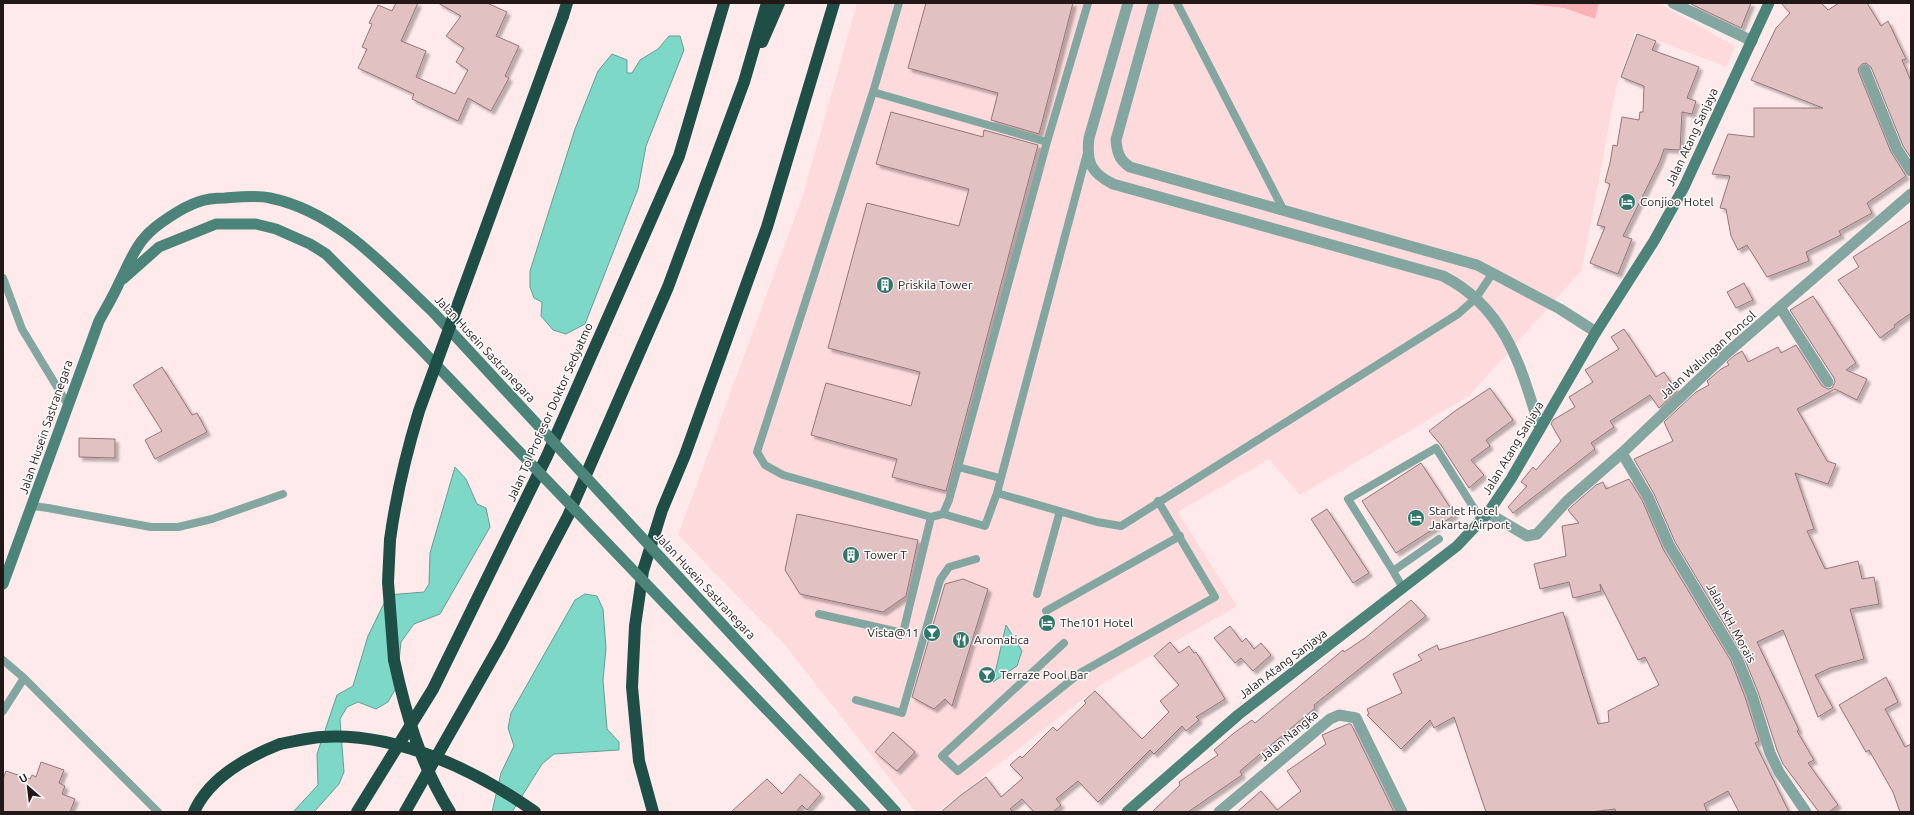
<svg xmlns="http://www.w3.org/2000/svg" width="1914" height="815" font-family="Ubuntu,sans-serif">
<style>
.built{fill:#fddbdc}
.green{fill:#fab2b6}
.water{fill:#7ed8c8;stroke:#639e93}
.building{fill:#e2c1c2;stroke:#947678;filter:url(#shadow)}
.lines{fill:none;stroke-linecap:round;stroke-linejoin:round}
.service{stroke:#83a7a0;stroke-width:8}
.minor{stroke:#83a7a0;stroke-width:11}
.tertiary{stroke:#83a7a0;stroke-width:11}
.secondary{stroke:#4c8479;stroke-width:11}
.motorway{stroke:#1e4e46;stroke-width:12}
.secondary-bridge{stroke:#4c8479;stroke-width:11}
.motorway-bridge{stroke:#1e4e46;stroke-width:12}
.labels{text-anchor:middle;stroke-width:3;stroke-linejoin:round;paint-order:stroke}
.street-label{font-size:12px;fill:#231818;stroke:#fdfdfd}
.poi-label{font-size:12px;fill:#231818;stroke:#fdfdfd;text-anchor:start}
</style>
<defs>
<filter id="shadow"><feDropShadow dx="3.5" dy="3.5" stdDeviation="1" flood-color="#0004"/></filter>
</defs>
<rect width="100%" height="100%" fill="#ffeaeb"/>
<path class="built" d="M 857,3 L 1519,3 L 1564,8 L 1594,19 L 1599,3 L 1658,3 L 1735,46 L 1727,67 L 1635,32 L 1616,88 L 1582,270 L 1469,396 L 1300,495 L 1269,459 L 1178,512 L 1237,606 L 1105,682 L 937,812 L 916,812 L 784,644 L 678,535 L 802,198 Z"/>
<path class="green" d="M 1519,3 L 1599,3 L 1595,19 L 1564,8 Z"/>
<path class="water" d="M 669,36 L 680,36 L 684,50 L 646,146 L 638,189 L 585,324 L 566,334 L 553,330 L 541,316 L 542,302 L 534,298 L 530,287 L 530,271 L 575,129 L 598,71 L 612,54 L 627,60 L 627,73 L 632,73 L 640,60 L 658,49 Z
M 455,467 L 466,479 L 477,504 L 486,508 L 490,527 L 440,614 L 414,624 L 401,642 L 396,688 L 388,702 L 376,709 L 358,702 L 347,707 L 340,719 L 344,772 L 339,784 L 314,812 L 293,812 L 318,785 L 317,754 L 337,695 L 353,686 L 368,636 L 388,595 L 424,592 L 429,584 L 430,553 Z
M 585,594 L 597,596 L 603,609 L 606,648 L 603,680 L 607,729 L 619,742 L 619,750 L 554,754 L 542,764 L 512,812 L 492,812 L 501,773 L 514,746 L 508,728 L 511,713 L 575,600 Z
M 1006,625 L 1022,651 L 1017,666 L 993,682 Z"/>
<path class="building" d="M 396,3 L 418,3 L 401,41 L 426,51 L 416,77 L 455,94 L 468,70 L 456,62 L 464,48 L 446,36 L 461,16 L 438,3 L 487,3 L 507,12 L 496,36 L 519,46 L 505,76 L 509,78 L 491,111 L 468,98 L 458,121 L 412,99 L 414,94 L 358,68 L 367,49 L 362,47 L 372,24 L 369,23 L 378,5 L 392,11 Z
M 926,3 L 1073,3 L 1039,134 L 991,120 L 998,93 L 908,68 Z
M 1689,3 L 1751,3 L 1741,28 Z
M 1781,3 L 1821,3 L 1828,10 L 1839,3 L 1867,3 L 1881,26 L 1888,21 L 1906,59 L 1902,60 L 1911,81 L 1911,158 L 1903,146 L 1871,67 L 1866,63 L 1862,64 L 1858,69 L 1859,73 L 1891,152 L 1906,176 L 1867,203 L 1872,213 L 1839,231 L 1841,235 L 1806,252 L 1809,261 L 1767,277 L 1747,245 L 1738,250 L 1731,236 L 1726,209 L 1720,208 L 1730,176 L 1712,174 L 1728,134 L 1754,137 L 1754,108 L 1823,108 L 1751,80 L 1776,28 L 1790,13 Z
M 1637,34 L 1656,41 L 1652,50 L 1699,67 L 1687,98 L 1696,101 L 1692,114 L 1682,112 L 1680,150 L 1664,149 L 1660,161 L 1623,236 L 1632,239 L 1618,274 L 1590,263 L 1605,227 L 1597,225 L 1610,184 L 1605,182 L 1610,163 L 1613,145 L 1617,146 L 1622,117 L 1639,120 L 1640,112 L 1643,112 L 1644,86 L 1621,77 Z
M 891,112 L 983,137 L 984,130 L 1038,145 L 946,491 L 892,477 L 897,459 L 811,435 L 826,383 L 911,406 L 920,372 L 828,348 L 867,203 L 959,226 L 969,189 L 876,164 Z
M 1911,220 L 1911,313 L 1894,325 L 1895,327 L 1880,338 L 1838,280 L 1859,267 L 1853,257 Z
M 1744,283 L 1753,300 L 1736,308 L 1727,292 Z
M 1813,296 L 1856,363 L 1846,370 L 1867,379 L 1857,400 L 1835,389 L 1797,409 L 1827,461 L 1836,464 L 1828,484 L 1795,473 L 1814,529 L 1807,531 L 1825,569 L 1858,561 L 1862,579 L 1874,577 L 1879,604 L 1850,609 L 1864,659 L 1830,668 L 1815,675 L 1833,708 L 1818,717 L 1783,630 L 1757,642 L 1799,730 L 1797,731 L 1814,760 L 1808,763 L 1838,805 L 1829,812 L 1819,812 L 1783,764 L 1777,750 L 1758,692 L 1743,655 L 1675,542 L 1654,494 L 1634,459 L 1673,441 L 1664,422 L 1696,392 L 1709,385 L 1707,381 L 1721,369 L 1729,365 L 1727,362 L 1735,355 L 1742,351 L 1748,362 L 1778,347 L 1781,353 L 1796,345 L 1822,386 L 1828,389 L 1832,388 L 1835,382 L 1834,378 L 1790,310 Z
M 1624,329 L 1656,377 L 1664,372 L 1677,391 L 1659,408 L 1650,395 L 1610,421 L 1614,427 L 1591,443 L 1595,449 L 1513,513 L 1508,507 L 1527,486 L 1521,482 L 1533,467 L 1536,470 L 1561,441 L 1551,424 L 1553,420 L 1575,407 L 1569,397 L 1593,382 L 1585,370 L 1619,349 L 1611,337 Z
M 162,367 L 192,415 L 197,413 L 207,432 L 155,459 L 145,440 L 162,431 L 133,385 Z
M 1490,388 L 1513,420 L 1486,440 L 1490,446 L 1471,460 L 1484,475 L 1469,488 L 1441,445 L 1429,431 L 1455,411 Z
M 79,438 L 115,439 L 115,458 L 79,457 Z
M 1421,463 L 1455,515 L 1396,553 L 1362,501 Z
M 1629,479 L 1642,500 L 1663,549 L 1731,661 L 1745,697 L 1759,741 L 1755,743 L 1789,812 L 1739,812 L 1728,791 L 1704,804 L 1707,812 L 1616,812 L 1615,809 L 1591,812 L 1486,812 L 1454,717 L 1434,728 L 1430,720 L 1401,749 L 1367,715 L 1369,714 L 1367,709 L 1402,693 L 1393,674 L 1422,660 L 1418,655 L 1437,645 L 1439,650 L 1563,612 L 1598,724 L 1609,722 L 1608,711 L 1659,685 L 1645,657 L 1638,660 L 1600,584 L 1601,591 L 1573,598 L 1569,582 L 1540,589 L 1534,564 L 1566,556 L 1562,526 L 1579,523 L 1568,510 L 1572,506 L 1596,485 L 1603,482 L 1606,489 Z
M 1327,509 L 1369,573 L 1353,583 L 1311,519 Z
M 797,514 L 918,540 L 906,596 L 883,612 L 800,594 L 785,570 Z
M 963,579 L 988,589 L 952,706 L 945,699 L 934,709 L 912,697 L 945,584 Z
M 1411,600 L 1426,616 L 1314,705 L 1315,708 L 1240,771 L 1242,775 L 1188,812 L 1152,812 L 1180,785 L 1179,782 L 1218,755 L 1214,750 L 1234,733 L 1252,720 L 1255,723 L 1343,650 L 1344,652 L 1365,638 Z
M 1230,626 L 1242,642 L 1246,638 L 1254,649 L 1261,643 L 1271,655 L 1253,671 L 1241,658 L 1235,663 L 1214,638 Z
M 1170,642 L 1179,653 L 1189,646 L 1194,653 L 1196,652 L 1225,699 L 1196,717 L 1199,720 L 1186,731 L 1182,726 L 1154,754 L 1150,750 L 1098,802 L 1078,781 L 1056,799 L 1061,805 L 1053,812 L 1034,812 L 1022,799 L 1010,809 L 1013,812 L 941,812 L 961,795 L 986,777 L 1001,797 L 1023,778 L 1010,765 L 1020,756 L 1022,758 L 1053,727 L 1057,731 L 1086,703 L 1084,701 L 1095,691 L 1142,739 L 1169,712 L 1160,701 L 1179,685 L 1154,656 Z
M 1886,677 L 1898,702 L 1885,709 L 1905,747 L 1911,744 L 1911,812 L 1900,812 L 1893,792 L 1869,750 L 1866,752 L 1839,705 Z
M 1348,724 L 1351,724 L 1394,812 L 1237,812 L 1261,791 L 1277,810 L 1301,791 L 1287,771 L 1326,744 L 1322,735 Z
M 893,732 L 915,752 L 897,771 L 875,752 Z
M 41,762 L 64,770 L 59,783 L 65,786 L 62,794 L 75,799 L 70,812 L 3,812 L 3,779 L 6,771 L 30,779 L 32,775 L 36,777 Z
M 800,774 L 821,794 L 807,810 L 802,805 L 796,812 L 731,812 L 767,779 L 782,794 Z"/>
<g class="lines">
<path class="service" d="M 899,3 L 873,92 L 757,452 L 765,465 L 783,475 L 931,517 L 943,514 L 985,526 L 997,493 L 1087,153
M 1177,3 L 1284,211
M 873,92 L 1047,142
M 3,278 L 22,329 L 68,405
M 958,467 L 1000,478
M 997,493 L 1097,522 L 1121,526 L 1458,314 L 1476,298 L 1492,274
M 33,506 L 48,508 L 151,527 L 178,527 L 212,519 L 283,494
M 943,514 L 949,500 L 1047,142 L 1088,3
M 1439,539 L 1393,571 L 1348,499 L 1436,448 L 1482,521
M 1393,571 L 1403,588
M 1037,594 L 1060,511
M 1046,611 L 1180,536
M 819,614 L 903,633 L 931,517
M 1064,643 L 942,756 L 958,771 L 1080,673 L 1215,597 L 1158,501
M 3,660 L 24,678 L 158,812
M 856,700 L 902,713 L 940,580 L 949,567 L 976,559
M 3,711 L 24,678"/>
<path class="minor" d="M 1673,3 L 1752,41
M 1865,70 L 1897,149 L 1911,171
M 1780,307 L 1828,382
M 1622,453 L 1648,497 L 1669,545 L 1737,658 L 1752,695 L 1770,753 L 1779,772 L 1806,812
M 1488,513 L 1527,536 L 1537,534 L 1567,501 L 1622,453 L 1728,352 L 1911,194
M 1219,812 L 1330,719 L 1339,715 L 1356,718 L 1402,812"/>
<path class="tertiary" d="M 1128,3 L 1089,138 C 1086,162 1091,173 1113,184 L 1443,276 C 1506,308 1521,367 1540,429
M 1154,3 L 1116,140 C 1117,152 1119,160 1130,167 L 1477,265 L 1560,309 L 1596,332"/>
<path class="secondary" d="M 123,279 L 159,247 L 216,224 L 256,224 L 276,229 L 310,244 L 326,254 L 417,345
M 3,584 L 99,321 C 106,308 114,295 120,281 C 128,266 133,250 145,237 C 155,225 183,207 198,202 C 206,199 216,198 225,198 C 239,197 256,195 270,198 C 338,212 386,268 434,313
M 885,800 L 896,812
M 1127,812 L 1238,715 L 1457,546 L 1488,513 L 1511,479 L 1596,332 L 1654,241 L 1684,187 L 1769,3"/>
<path class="motorway" d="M 563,16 L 567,3
M 762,42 L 779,3
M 390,540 L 388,582 L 394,660
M 194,812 C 209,778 247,757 280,744
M 357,812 L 433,689 L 547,456 L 679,156 L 724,3
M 405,812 L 501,643 L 568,516 L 668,287 L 744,82 L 767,3
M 653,812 L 639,761 L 632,687 L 635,626 L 643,571 L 662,510 L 685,455 L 767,227 L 834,3"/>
<path class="secondary-bridge" d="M 434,313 L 885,800
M 417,345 L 865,812"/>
<path class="motorway-bridge" d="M 390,540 C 396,495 406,454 419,411 L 563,16
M 394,660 C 406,715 420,763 450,812
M 280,744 C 294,741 308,738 322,737 C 396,732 476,770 535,812"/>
</g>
<defs>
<g id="hotel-disc" transform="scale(0.9)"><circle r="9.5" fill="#32776b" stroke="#fdfdfd"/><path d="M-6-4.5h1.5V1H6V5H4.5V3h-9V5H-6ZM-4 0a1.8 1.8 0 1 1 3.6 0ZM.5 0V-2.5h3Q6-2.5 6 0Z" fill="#fff"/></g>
<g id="building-disc" transform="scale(0.9)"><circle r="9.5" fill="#32776b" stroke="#fdfdfd"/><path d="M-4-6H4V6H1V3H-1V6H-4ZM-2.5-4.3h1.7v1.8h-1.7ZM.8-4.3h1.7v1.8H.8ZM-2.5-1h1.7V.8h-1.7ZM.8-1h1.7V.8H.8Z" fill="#fff"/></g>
<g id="bar-disc" transform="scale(0.9)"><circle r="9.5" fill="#32776b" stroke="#fdfdfd"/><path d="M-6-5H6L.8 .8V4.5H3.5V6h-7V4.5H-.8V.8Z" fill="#fff"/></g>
<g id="restaurant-disc" transform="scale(0.9)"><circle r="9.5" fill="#32776b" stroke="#fdfdfd"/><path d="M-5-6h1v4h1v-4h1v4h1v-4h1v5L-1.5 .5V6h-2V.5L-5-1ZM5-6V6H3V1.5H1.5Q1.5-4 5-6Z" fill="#fff"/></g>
</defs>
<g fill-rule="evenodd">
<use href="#hotel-disc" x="1627" y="202"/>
<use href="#building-disc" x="885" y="285"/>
<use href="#hotel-disc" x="1416" y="518"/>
<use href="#building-disc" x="851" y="555"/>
<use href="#hotel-disc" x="1047" y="623"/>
<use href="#bar-disc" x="932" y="633"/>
<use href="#restaurant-disc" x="961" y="640"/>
<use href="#bar-disc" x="987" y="675"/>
</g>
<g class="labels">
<g class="street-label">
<text transform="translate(1692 137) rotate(-65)" y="4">Jalan Atang Sanjaya</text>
<text transform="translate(485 349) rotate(47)" y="4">Jalan Husein Sastranegara</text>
<text transform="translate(1708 355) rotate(-42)" y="4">Jalan Walungan Poncol</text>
<text transform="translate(550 412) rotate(-66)" y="4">Jalan Tol Profesor Doktor Sedyatmo</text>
<text transform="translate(46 427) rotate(-71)" y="4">Jalan Husein Sastranegara</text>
<text transform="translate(1513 448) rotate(-59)" y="4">Jalan Atang Sanjaya</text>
<text transform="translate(705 586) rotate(47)" y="4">Jalan Husein Sastranegara</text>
<text transform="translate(1731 623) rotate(61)" y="4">Jalan KH. Morais</text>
<text transform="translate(1283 664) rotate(-37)" y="4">Jalan Atang Sanjaya</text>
<text transform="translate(1289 736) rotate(-40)" y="4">Jalan Nangka</text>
</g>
<g class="poi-label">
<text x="1640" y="206">Conjioo Hotel</text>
<text x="898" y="289">Priskila Tower</text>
<text x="1429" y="515">Starlet Hotel<tspan x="1429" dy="14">Jakarta Airport</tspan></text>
<text x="864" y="559">Tower T</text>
<text x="1060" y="627">The101 Hotel</text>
<text x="919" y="637" text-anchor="end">Vista@11</text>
<text x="974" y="644">Aromatica</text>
<text x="1000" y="679">Terraze Pool Bar</text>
</g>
</g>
<rect width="1914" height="815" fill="none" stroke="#231818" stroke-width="8"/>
<g transform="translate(28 787) rotate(332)" stroke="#fdfdfd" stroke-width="3" paint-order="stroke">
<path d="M0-3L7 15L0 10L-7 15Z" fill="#231818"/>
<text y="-6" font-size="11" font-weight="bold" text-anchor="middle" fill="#231818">U</text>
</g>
</svg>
